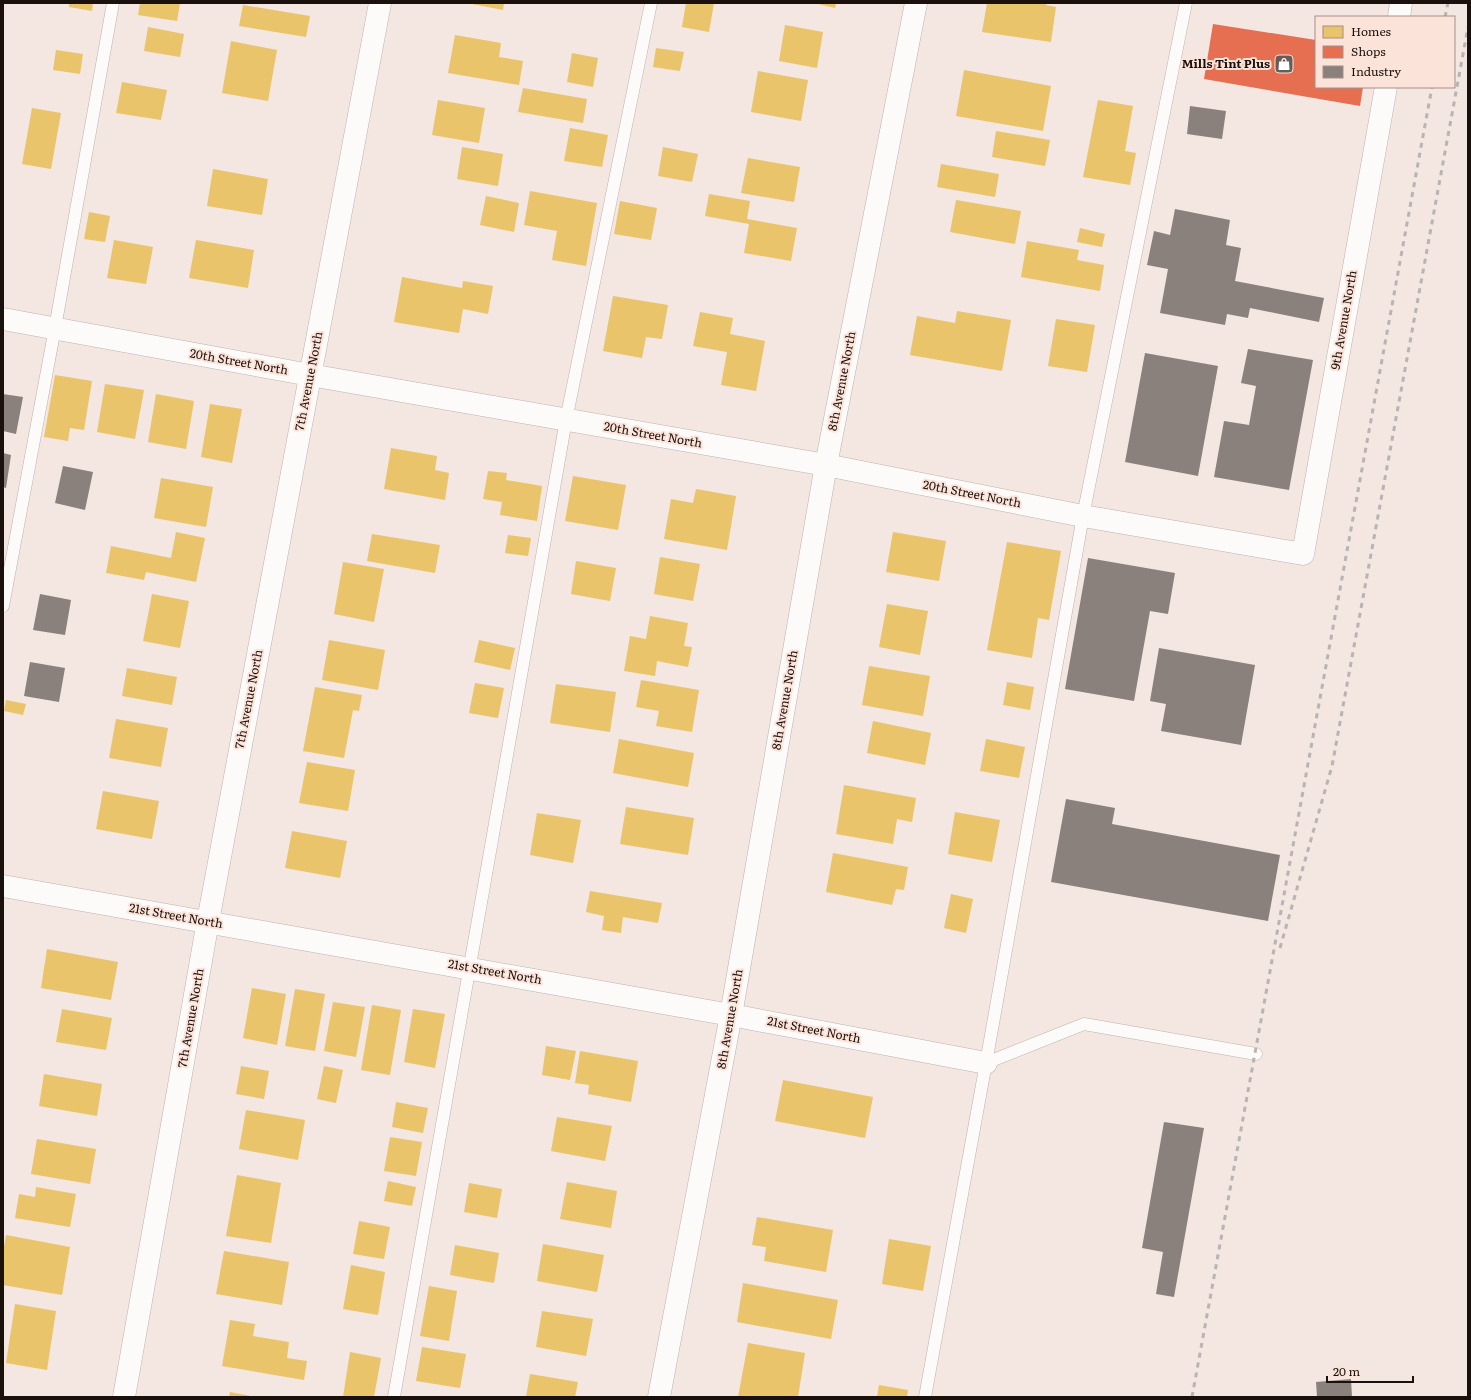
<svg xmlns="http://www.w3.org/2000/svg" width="1471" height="1400" font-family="Literata,serif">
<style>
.homes{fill:#e9c46a}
.shops{fill:#e76f51}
.industry{fill:#8a817c}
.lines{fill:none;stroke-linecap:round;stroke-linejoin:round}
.lane-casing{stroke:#bdb2ad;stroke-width:13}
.street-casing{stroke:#bdb2ad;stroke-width:23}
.secondary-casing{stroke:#bdb2ad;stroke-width:23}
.lane{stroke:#fdfbfa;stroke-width:12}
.street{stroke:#fdfbfa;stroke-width:22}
.secondary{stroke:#fdfbfa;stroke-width:22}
.rail{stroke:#b8b4b2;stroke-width:3;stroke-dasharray:5 5;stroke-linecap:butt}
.labels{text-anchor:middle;stroke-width:4;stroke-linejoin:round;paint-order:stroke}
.poi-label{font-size:12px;font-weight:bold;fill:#1b110c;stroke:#fce3d9;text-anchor:end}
.street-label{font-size:12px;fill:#1b110c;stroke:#fce3d9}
</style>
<rect width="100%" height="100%" fill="#f4e6e1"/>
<path class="homes" d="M 69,3 L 93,3 L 92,11 L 69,7 Z
M 140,3 L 180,3 L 177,21 L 138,15 Z
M 467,3 L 504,3 L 503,10 Z
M 686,3 L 714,3 L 709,32 L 682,27 Z
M 814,3 L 836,3 L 835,8 Z
M 987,3 L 1046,3 L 1046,5 L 1056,7 L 1051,42 L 982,32 Z
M 243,5 L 310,16 L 306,37 L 239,26 Z
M 785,25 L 823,32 L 817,68 L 779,61 Z
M 148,27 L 184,34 L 180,57 L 144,51 Z
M 455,35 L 501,43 L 499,57 L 523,61 L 519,85 L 448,73 Z
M 231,41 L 277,50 L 268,101 L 222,93 Z
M 656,48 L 684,52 L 680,71 L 653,67 Z
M 56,50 L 83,54 L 80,74 L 53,70 Z
M 572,53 L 598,58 L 593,87 L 567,82 Z
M 964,70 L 1051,86 L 1043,131 L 956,116 Z
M 758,71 L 808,80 L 801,121 L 751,112 Z
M 122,82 L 167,90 L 161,120 L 116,113 Z
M 523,88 L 587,99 L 583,123 L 518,112 Z
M 438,100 L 485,108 L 479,143 L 432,135 Z
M 1098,100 L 1133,106 L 1125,151 L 1136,153 L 1130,185 L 1083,177 Z
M 32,108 L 61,113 L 51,169 L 22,164 Z
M 570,128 L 608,135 L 602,167 L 564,161 Z
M 996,131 L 1050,140 L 1045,166 L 992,157 Z
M 462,147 L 503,154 L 498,186 L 457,179 Z
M 663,147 L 698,154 L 692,182 L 658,176 Z
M 748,158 L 800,167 L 794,202 L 741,193 Z
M 941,164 L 999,174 L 995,197 L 937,187 Z
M 213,169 L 268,179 L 262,215 L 207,206 Z
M 530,191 L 597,203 L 586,266 L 552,260 L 557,231 L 524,225 Z
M 709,194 L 750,201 L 747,219 L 797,228 L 791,261 L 744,253 L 749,224 L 705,216 Z
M 486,196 L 519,203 L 514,232 L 480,225 Z
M 956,200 L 1021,211 L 1015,244 L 950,232 Z
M 620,201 L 657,208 L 651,240 L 614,234 Z
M 89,212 L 110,216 L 105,242 L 84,239 Z
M 1080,228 L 1105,234 L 1102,247 L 1077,242 Z
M 114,240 L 153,247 L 146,284 L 107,278 Z
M 196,240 L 254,250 L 248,288 L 189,278 Z
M 1027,241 L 1079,250 L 1077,260 L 1104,265 L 1100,291 L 1021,277 Z
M 402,277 L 462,288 L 463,281 L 493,286 L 488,314 L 463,309 L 459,333 L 394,322 Z
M 613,296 L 668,305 L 662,339 L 646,337 L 642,358 L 603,351 Z
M 957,311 L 1011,320 L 1002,371 L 910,355 L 917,316 L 955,323 Z
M 700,312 L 733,318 L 730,334 L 765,341 L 756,391 L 721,385 L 727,352 L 693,346 Z
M 1056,319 L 1095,325 L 1087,372 L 1048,366 Z
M 55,375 L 92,381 L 84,430 L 70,428 L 68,441 L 44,437 Z
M 105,384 L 144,390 L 135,439 L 97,432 Z
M 156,394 L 194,401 L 186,449 L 148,442 Z
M 210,404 L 242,409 L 232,463 L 201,457 Z
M 391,448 L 437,456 L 435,470 L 449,473 L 445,500 L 384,489 Z
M 488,471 L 507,473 L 506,480 L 542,486 L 537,521 L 500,515 L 502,502 L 483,499 Z
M 573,476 L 626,485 L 618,530 L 565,521 Z
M 161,478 L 213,487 L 206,527 L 154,518 Z
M 696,489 L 736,496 L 727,550 L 664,539 L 671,499 L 693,503 Z
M 176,532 L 205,538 L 196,582 L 146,572 L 144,580 L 106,573 L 111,546 L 171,558 Z
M 893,532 L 946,541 L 939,581 L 886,572 Z
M 372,534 L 440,545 L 435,573 L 367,561 Z
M 508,535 L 531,538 L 528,556 L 505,553 Z
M 1007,542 L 1061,551 L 1049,620 L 1038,618 L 1032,658 L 987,650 Z
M 660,557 L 700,564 L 693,601 L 654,594 Z
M 576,561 L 616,568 L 610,601 L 571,594 Z
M 343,562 L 384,569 L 374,622 L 334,614 Z
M 152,594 L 189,601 L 180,648 L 143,641 Z
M 887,604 L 928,611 L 920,655 L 879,647 Z
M 650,616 L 688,623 L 684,646 L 692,647 L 688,667 L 657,661 L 655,676 L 624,671 L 630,636 L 646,639 Z
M 329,640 L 385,650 L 378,690 L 322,680 Z
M 479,640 L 515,648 L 510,670 L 474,662 Z
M 869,666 L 930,676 L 923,716 L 862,705 Z
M 127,668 L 177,677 L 172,705 L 122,696 Z
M 641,680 L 699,690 L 692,732 L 656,726 L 659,711 L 636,707 Z
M 1007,682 L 1034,687 L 1030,710 L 1003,705 Z
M 475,683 L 504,688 L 498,718 L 469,713 Z
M 556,684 L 616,692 L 610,732 L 550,723 Z
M 315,687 L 362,695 L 359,711 L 353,710 L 344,758 L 303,751 Z
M 6,700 L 26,704 L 23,715 L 4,711 Z
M 116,719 L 168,728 L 161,767 L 109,758 Z
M 873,721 L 931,733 L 925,765 L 867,753 Z
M 619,739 L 694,753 L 688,787 L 613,773 Z
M 986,739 L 1025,747 L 1019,778 L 980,771 Z
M 307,762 L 355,770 L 348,811 L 299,803 Z
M 844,785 L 916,798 L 912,822 L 897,819 L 893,844 L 836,834 Z
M 103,791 L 159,801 L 152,839 L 96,829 Z
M 626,807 L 694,818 L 688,855 L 620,844 Z
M 955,812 L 1000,820 L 992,862 L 948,854 Z
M 537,813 L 581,820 L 573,863 L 530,855 Z
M 292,831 L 347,841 L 340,878 L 285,868 Z
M 833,853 L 908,867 L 904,890 L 896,889 L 892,905 L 826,892 Z
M 590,891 L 662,903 L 658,923 L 623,917 L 621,933 L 602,930 L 604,916 L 586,912 Z
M 951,894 L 973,899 L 966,933 L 944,928 Z
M 47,949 L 118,962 L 111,1000 L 41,988 Z
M 252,988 L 286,994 L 277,1045 L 243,1038 Z
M 295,989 L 325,994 L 315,1051 L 285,1046 Z
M 333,1002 L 365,1007 L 356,1057 L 324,1051 Z
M 372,1005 L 401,1010 L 390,1075 L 361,1070 Z
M 62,1009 L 112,1018 L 106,1050 L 56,1042 Z
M 413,1009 L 445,1014 L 435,1068 L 404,1062 Z
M 546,1046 L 576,1051 L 570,1080 L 542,1075 Z
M 580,1051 L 638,1061 L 631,1102 L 588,1094 L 589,1085 L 575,1083 Z
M 241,1066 L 269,1071 L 264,1099 L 236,1094 Z
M 324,1066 L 343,1070 L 336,1103 L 317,1099 Z
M 44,1074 L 102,1084 L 97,1116 L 39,1106 Z
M 783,1080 L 873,1097 L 865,1138 L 775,1121 Z
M 396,1102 L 428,1108 L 423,1133 L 392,1127 Z
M 246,1110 L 305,1120 L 298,1160 L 239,1149 Z
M 557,1117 L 612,1126 L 605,1161 L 551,1151 Z
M 390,1137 L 422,1142 L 416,1176 L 384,1171 Z
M 37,1139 L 96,1149 L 90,1184 L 31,1174 Z
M 237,1175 L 281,1183 L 271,1243 L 226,1236 Z
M 388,1181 L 416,1187 L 412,1206 L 384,1201 Z
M 567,1182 L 617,1191 L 611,1228 L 560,1219 Z
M 469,1183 L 502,1189 L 497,1218 L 464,1212 Z
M 36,1187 L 76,1194 L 70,1227 L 15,1218 L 19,1194 L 35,1197 Z
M 757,1217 L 833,1230 L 826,1272 L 764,1261 L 766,1247 L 752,1245 Z
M 359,1221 L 390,1227 L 384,1259 L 353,1254 Z
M 6,1235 L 70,1247 L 62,1295 L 3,1285 L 3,1253 Z
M 889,1239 L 931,1246 L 923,1291 L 882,1284 Z
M 543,1244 L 604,1255 L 597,1292 L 537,1281 Z
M 455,1245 L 499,1253 L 494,1283 L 450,1275 Z
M 224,1251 L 289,1262 L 282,1305 L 216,1294 Z
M 351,1265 L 385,1272 L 378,1315 L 343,1309 Z
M 743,1283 L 838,1300 L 831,1339 L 737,1322 Z
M 429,1286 L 457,1291 L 449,1341 L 420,1336 Z
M 15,1304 L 56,1311 L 47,1370 L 6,1363 Z
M 542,1311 L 593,1319 L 586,1356 L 536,1347 Z
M 230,1320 L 255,1324 L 253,1336 L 289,1342 L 287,1358 L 307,1361 L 304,1380 L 222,1366 Z
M 748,1343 L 805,1353 L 798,1397 L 738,1397 Z
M 422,1347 L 466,1354 L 460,1388 L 416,1381 Z
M 350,1352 L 381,1358 L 374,1397 L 343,1397 Z
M 530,1374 L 578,1382 L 575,1397 L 526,1397 Z
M 879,1385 L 908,1390 L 907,1397 L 877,1397 Z
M 230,1392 L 251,1396 L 251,1397 L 229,1397 Z"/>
<path class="shops" d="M 1213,24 L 1316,40 L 1316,87 L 1363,87 L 1360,106 L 1204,79 Z"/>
<path class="industry" d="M 1190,106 L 1226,111 L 1222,139 L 1187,134 Z
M 1175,209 L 1230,220 L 1226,245 L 1241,248 L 1235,281 L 1324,298 L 1319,322 L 1250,308 L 1248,318 L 1227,314 L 1225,325 L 1160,313 L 1168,269 L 1147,265 L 1154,231 L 1170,235 Z
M 1248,349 L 1313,360 L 1289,490 L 1214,477 L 1224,421 L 1249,425 L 1256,386 L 1241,383 Z
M 1145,353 L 1218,366 L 1198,476 L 1125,462 Z
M 3,394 L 23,397 L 16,434 L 3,431 Z
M 3,453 L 11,455 L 6,488 L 3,487 Z
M 63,466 L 93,472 L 85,510 L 55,503 Z
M 1088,558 L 1175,573 L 1168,614 L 1150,611 L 1134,701 L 1065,689 Z
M 40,594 L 71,600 L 65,635 L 33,630 Z
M 1159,648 L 1255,665 L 1241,745 L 1161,731 L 1166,704 L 1150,701 Z
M 30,662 L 65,668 L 59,702 L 24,696 Z
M 1066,799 L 1115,808 L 1112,824 L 1280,855 L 1268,921 L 1051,882 Z
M 1164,1122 L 1204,1128 L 1174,1297 L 1156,1294 L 1163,1252 L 1142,1248 Z
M 1351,1379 L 1352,1397 L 1317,1397 L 1316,1382 Z"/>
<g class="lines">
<g class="lane-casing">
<path id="lane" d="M 3,606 L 55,328 L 113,3
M 986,1063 L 1084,1024 L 1256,1054
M 394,1397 L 566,420 L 651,3
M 925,1397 L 986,1063 L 1083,516 L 1186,3"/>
</g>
<g class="street-casing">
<path id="street" d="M 1399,17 L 1401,3
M 3,319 L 310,375 L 826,465 L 1083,516 L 1303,554 L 1386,87
M 3,886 L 731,1015 L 986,1063
M 124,1397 L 208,921 L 380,3"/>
</g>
<g class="secondary-casing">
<path id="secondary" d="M 659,1397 L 731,1015 L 826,465 L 916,3"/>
</g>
<use href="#lane" class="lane"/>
<use href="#street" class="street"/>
<use href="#secondary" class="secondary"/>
<path class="rail" d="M 1445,17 L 1448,3
M 1280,948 L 1332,766 L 1468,27
M 1192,1397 L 1432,87"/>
</g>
<defs>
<g id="shop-square" transform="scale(1)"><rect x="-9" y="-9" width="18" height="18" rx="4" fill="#675c57" stroke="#fce3d9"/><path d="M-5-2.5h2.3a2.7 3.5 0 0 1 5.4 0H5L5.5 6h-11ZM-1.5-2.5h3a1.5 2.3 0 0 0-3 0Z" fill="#fff"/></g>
</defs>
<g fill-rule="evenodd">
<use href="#shop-square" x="1284" y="64"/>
</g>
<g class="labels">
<g class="poi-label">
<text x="1270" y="68">Mills Tint Plus</text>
</g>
<g class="street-label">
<text transform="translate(1344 320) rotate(-80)" y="4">9th Avenue North</text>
<text transform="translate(239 362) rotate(10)" y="4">20th Street North</text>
<text transform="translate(309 381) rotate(-79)" y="4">7th Avenue North</text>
<text transform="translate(842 381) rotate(-79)" y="4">8th Avenue North</text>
<text transform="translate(653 435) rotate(10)" y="4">20th Street North</text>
<text transform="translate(972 494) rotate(11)" y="4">20th Street North</text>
<text transform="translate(249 699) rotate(-79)" y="4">7th Avenue North</text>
<text transform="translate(785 700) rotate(-80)" y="4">8th Avenue North</text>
<text transform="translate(176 916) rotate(10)" y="4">21st Street North</text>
<text transform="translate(495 972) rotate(10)" y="4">21st Street North</text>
<text transform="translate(191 1018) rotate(-80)" y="4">7th Avenue North</text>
<text transform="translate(730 1019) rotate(-80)" y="4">8th Avenue North</text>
<text transform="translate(814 1030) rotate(11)" y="4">21st Street North</text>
</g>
</g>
<rect width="1471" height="1400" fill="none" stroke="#1b110c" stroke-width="8"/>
<rect x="1315" y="16" width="140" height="72" fill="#fce3d9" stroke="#a28f87"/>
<rect x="1323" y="26" width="20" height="12" fill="#e9c46a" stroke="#a28f87"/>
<text x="1351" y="36" font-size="12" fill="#1b110c">Homes</text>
<rect x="1323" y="46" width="20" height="12" fill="#e76f51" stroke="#a28f87"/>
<text x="1351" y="56" font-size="12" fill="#1b110c">Shops</text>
<rect x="1323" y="66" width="20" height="12" fill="#8a817c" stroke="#a28f87"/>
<text x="1351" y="76" font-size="12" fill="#1b110c">Industry</text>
<path d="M1327 1376v6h86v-6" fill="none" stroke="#1b110c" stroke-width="2"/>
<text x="1333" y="1376" font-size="12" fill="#1b110c" stroke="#fce3d9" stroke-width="3" paint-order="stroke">20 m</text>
</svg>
